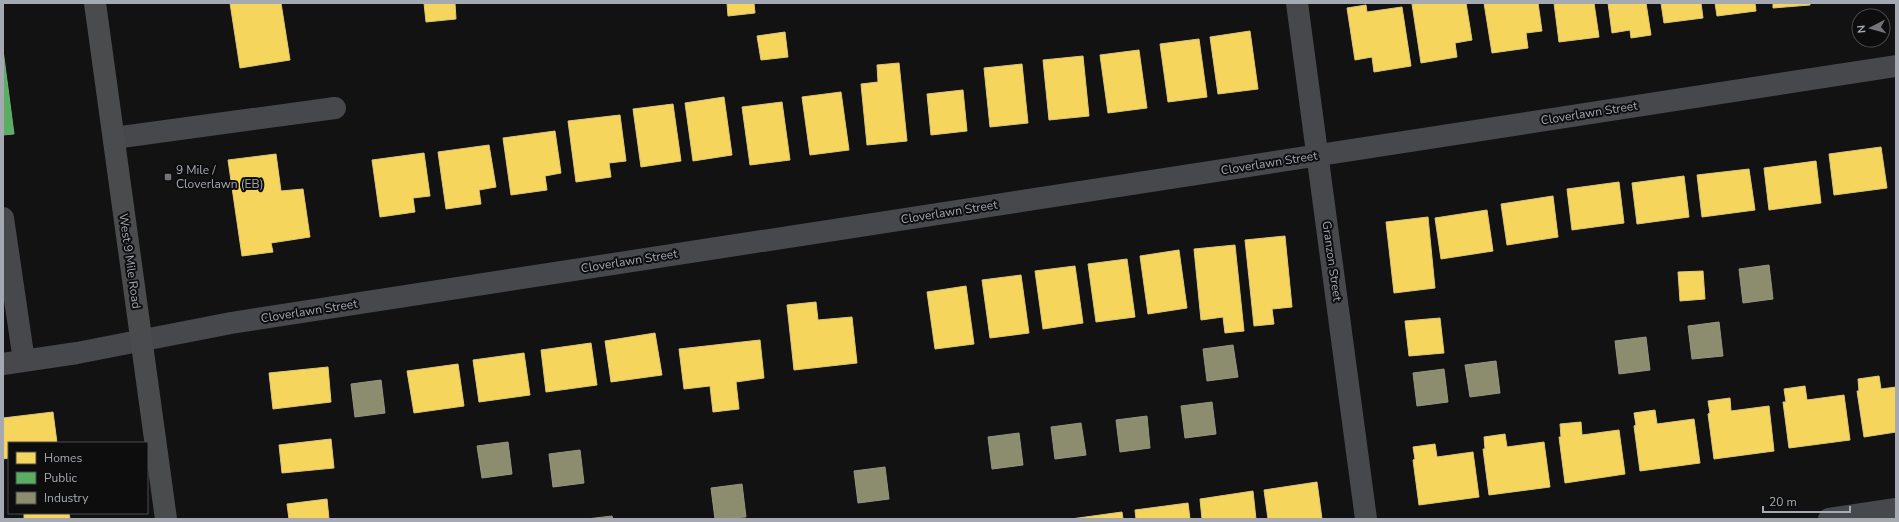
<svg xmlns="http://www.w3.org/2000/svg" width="1899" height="522" font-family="'Nunito Sans',sans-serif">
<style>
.homes{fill:#f6d55c;stroke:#dec876}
.public{fill:#5aae61;stroke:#70ac79}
.industry{fill:#8c8c6e;stroke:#949582}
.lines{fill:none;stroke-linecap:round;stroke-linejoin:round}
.minor{stroke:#47484b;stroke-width:22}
.major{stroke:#4a4b4d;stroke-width:22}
.poi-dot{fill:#72747a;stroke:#0d0d0e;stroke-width:1.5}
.labels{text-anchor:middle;stroke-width:4;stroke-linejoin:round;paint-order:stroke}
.street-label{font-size:12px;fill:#a5a9b2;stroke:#0d0d0e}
.poi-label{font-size:12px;fill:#a5a9b2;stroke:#0d0d0e;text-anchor:start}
</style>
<rect width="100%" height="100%" fill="#121213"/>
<path class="homes" d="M 230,3 L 281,3 L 290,60 L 240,68 Z
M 424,3 L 455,3 L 456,19 L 426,22 Z
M 727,3 L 754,3 L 755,13 L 728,16 Z
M 1420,3 L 1466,3 L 1472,40 L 1455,43 L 1457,57 L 1421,63 L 1412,4 Z
M 1484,3 L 1538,3 L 1542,31 L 1526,33 L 1528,48 L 1492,53 Z
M 1554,3 L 1594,3 L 1599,37 L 1559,42 Z
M 1608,3 L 1646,3 L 1651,35 L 1631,38 L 1630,30 L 1612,33 Z
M 1661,3 L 1701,3 L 1703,18 L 1664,23 Z
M 1715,3 L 1755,3 L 1756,11 L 1717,16 Z
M 1773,3 L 1810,3 L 1810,5 L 1773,8 Z
M 1366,5 L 1367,12 L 1402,7 L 1411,66 L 1374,72 L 1372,57 L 1355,60 L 1347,8 Z
M 1250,31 L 1258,89 L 1218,94 L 1210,37 Z
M 785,32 L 788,57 L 761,60 L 757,36 Z
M 1199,39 L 1207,97 L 1168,102 L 1160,44 Z
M 1139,50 L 1147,108 L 1108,113 L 1100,55 Z
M 1083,56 L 1089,116 L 1049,120 L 1043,60 Z
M 899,63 L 907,141 L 867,145 L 861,84 L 878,82 L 877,65 Z
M 1022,64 L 1028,123 L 990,127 L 984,68 Z
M 963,90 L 967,131 L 931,135 L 927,94 Z
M 841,92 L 849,150 L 810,155 L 802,97 Z
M 724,97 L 732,155 L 693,161 L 685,103 Z
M 782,102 L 790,160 L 750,165 L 742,107 Z
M 673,104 L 681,161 L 641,167 L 633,109 Z
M 620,115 L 626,161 L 609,163 L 611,177 L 576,182 L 568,121 Z
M 555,131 L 561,173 L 545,176 L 547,190 L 511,195 L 503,138 Z
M 489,145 L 496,187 L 479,190 L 481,204 L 446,209 L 438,152 Z
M 1881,147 L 1887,188 L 1834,195 L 1829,154 Z
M 424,153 L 430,196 L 413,198 L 415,212 L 380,217 L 372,160 Z
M 276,154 L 281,191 L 303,189 L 310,237 L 271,243 L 273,252 L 242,256 L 228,160 Z
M 1816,161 L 1821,203 L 1769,210 L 1764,168 Z
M 1749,169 L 1755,210 L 1702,217 L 1697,175 Z
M 1684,176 L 1689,217 L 1637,224 L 1632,183 Z
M 1619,182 L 1624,223 L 1572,230 L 1567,189 Z
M 1553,196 L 1558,237 L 1507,245 L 1501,204 Z
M 1487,210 L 1493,251 L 1441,259 L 1435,218 Z
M 1428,217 L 1435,288 L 1394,293 L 1386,222 Z
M 1285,236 L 1292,307 L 1272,309 L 1274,324 L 1254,326 L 1245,240 Z
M 1235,245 L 1244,331 L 1225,333 L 1223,317 L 1201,320 L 1194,249 Z
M 1179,250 L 1187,308 L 1148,314 L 1140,256 Z
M 1127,259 L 1135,317 L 1096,322 L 1088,264 Z
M 1075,266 L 1083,323 L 1043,329 L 1035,271 Z
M 1703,271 L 1705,299 L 1680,301 L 1678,272 Z
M 1021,275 L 1029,333 L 990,338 L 982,280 Z
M 966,286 L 974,344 L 935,349 L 927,292 Z
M 816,302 L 818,320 L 852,317 L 857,363 L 794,370 L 787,305 Z
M 1440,318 L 1444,353 L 1409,356 L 1405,321 Z
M 655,333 L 662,375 L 611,382 L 605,341 Z
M 760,340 L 764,378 L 736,382 L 739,409 L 713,412 L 710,386 L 684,389 L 679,349 Z
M 591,343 L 597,385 L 546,392 L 541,350 Z
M 524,353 L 530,395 L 479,402 L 473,360 Z
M 458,364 L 464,406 L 414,413 L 407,371 Z
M 328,367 L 331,402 L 273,409 L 269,373 Z
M 1879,376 L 1881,389 L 1896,387 L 1896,432 L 1864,437 L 1857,391 L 1859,391 L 1858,379 Z
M 1805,386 L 1807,400 L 1844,395 L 1850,440 L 1789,448 L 1783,402 L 1786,402 L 1784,389 Z
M 1730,398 L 1731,411 L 1769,406 L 1774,451 L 1714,459 L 1708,414 L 1710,413 L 1708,401 Z
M 1655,410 L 1657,424 L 1694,419 L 1700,463 L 1640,471 L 1634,426 L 1636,425 L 1634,413 Z
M 53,412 L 57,443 L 9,443 L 9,458 L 3,459 L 3,418 Z
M 1581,422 L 1582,435 L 1619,430 L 1625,474 L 1565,483 L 1559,437 L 1561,437 L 1560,424 Z
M 1505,434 L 1507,447 L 1544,442 L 1550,487 L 1489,495 L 1483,449 L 1485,449 L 1484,437 Z
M 331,439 L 334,468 L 282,473 L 279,445 Z
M 1435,444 L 1437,457 L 1473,452 L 1479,497 L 1419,505 L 1413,460 L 1415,459 L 1413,447 Z
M 1317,482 L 1322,519 L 1268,519 L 1264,490 Z
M 1253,491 L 1256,519 L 1202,519 L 1200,499 Z
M 327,499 L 329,519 L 289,519 L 287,504 Z
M 1188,503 L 1190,519 L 1136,519 L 1135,510 Z
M 1122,512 L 1123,519 L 1071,519 Z
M 24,513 L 69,513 L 70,519 L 24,519 Z"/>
<path class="public" d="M 3,50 L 14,134 L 3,135 Z"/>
<path class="industry" d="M 1769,265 L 1773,299 L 1743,303 L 1739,269 Z
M 1719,322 L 1723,356 L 1692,359 L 1688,326 Z
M 1646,337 L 1650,370 L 1619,374 L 1615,341 Z
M 1233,345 L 1238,377 L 1207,381 L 1203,349 Z
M 1496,361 L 1500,393 L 1470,397 L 1465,365 Z
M 1444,369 L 1448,402 L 1417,406 L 1413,373 Z
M 381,380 L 385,413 L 355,417 L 351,384 Z
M 1212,402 L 1216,434 L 1185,438 L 1181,406 Z
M 1147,416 L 1150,448 L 1120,452 L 1116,420 Z
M 1081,423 L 1086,455 L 1055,459 L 1051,427 Z
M 1019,433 L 1023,465 L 992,469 L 988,437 Z
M 508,442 L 512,474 L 482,478 L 477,446 Z
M 580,450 L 584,483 L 553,487 L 549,454 Z
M 885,467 L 889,499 L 858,503 L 854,471 Z
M 742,484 L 746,517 L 715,519 L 711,488 Z
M 612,516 L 613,519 L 587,519 Z"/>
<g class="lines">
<path class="minor" d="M 1297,3 L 1366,519
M 114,138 L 335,108
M 3,218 L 24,361
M 3,364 L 77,353 L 231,323 L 1896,66
M 1829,519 L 1896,509"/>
<path class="major" d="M 95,3 L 166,519"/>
</g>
<rect class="poi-dot" x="164" y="173" width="8" height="8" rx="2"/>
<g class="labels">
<g class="street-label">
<text transform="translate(1589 113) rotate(-9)" y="4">Cloverlawn Street</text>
<text transform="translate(1269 163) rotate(-9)" y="4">Cloverlawn Street</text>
<text transform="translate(949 212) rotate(-9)" y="4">Cloverlawn Street</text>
<text transform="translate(130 261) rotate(82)" y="4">West 9 Mile Road</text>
<text transform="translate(629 261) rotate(-9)" y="4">Cloverlawn Street</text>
<text transform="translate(1332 261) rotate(82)" y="4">Granzon Street</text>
<text transform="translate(309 311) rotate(-9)" y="4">Cloverlawn Street</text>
</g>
<g class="poi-label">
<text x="176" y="174">9 Mile /<tspan x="176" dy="14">Cloverlawn (EB)</tspan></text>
</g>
</g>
<rect width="1899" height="522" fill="none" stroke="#a5a9b2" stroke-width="8"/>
<rect x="8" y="442" width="140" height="72" fill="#0d0d0e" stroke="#4a4b50"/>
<rect x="16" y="452" width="20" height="12" fill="#f6d55c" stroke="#4a4b50"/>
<text x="44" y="462" font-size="12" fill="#a5a9b2">Homes</text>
<rect x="16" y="472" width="20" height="12" fill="#5aae61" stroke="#4a4b50"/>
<text x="44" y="482" font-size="12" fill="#a5a9b2">Public</text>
<rect x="16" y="492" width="20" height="12" fill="#8c8c6e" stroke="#4a4b50"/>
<text x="44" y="502" font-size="12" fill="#a5a9b2">Industry</text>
<g transform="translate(1871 28) rotate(264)"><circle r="19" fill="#0d0d0e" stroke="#4a4b50"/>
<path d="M0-3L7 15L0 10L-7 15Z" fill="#72747a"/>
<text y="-6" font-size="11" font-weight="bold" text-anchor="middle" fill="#a5a9b2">N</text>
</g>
<path d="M1763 506v6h87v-6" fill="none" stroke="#a5a9b2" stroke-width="2"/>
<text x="1769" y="506" font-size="12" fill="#a5a9b2" stroke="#0d0d0e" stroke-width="3" paint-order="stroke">20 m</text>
</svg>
